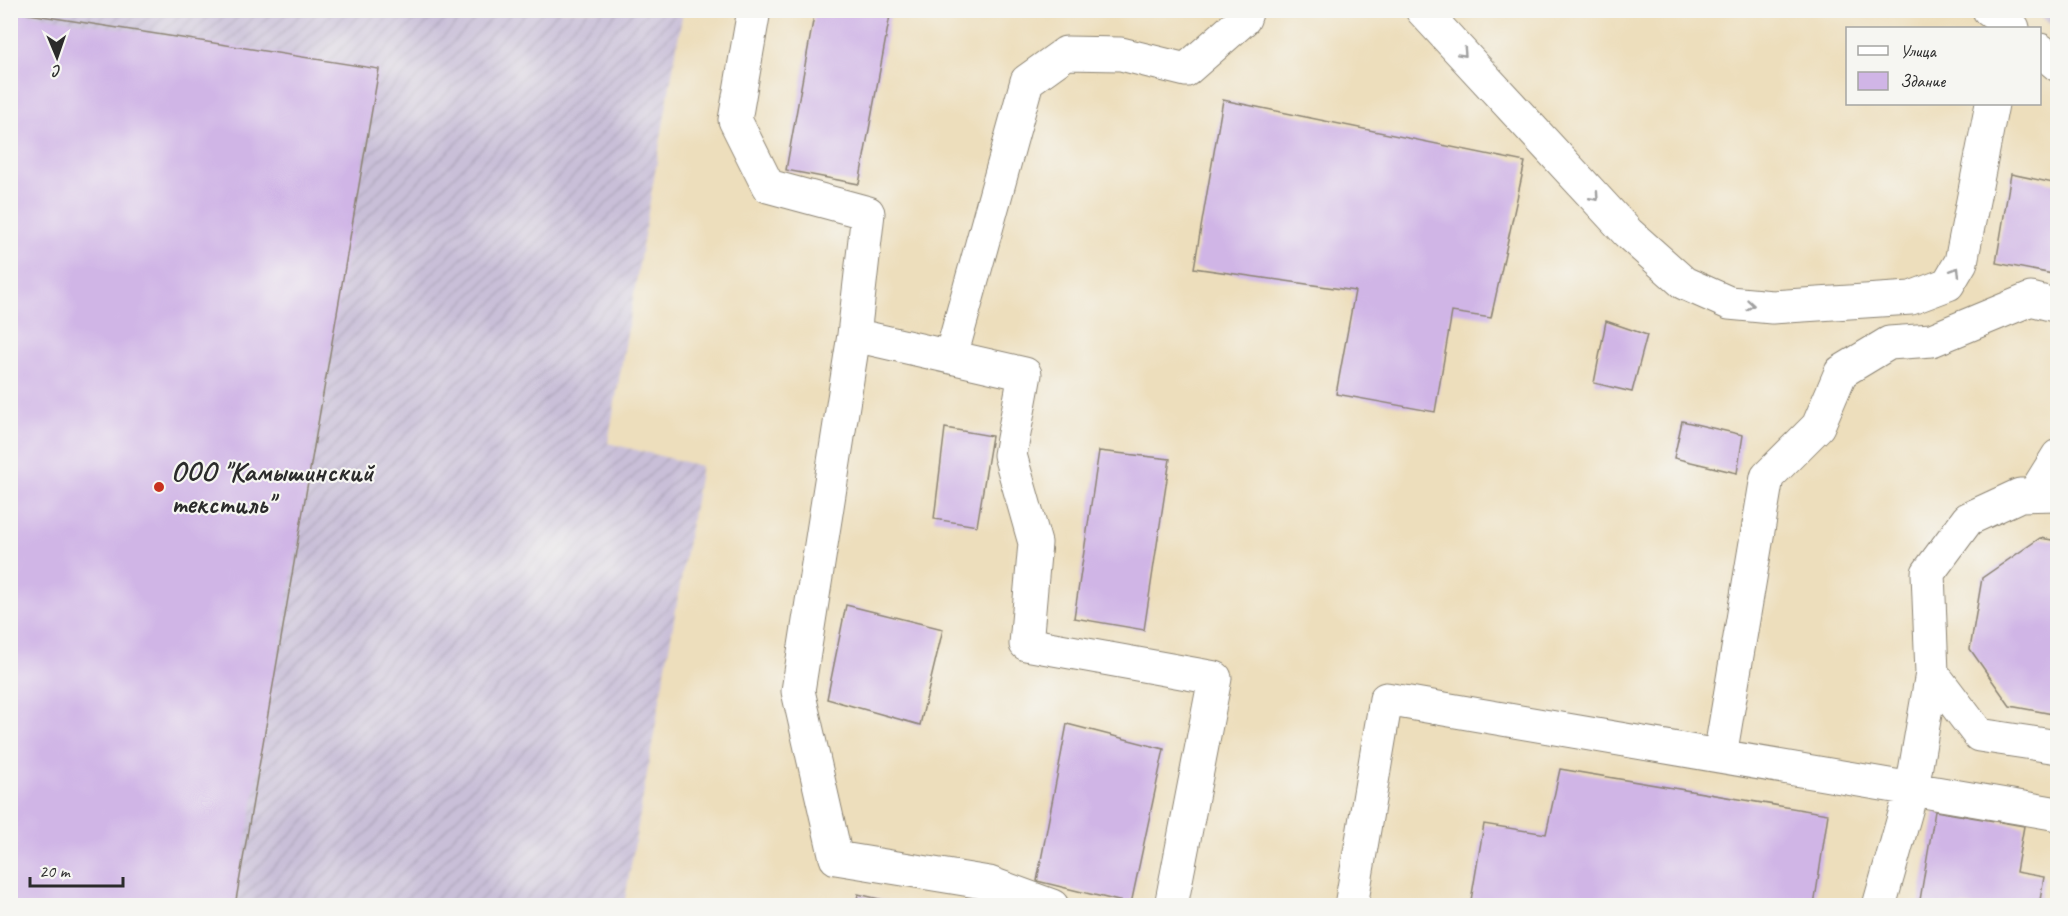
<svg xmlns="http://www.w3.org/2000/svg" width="2068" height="916" font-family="Caveat,sans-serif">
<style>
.industrial{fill:url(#industrial-furrows)}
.building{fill:#d0b5e6}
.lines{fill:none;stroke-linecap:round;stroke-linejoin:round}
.minor-casing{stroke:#8c8474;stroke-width:35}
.minor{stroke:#fff;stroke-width:33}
.oneway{stroke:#a0a0a0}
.poi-dot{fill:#c8321e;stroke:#f6f6f2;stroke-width:2}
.labels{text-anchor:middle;stroke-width:4.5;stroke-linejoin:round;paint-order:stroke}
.poi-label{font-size:28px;font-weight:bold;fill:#2b2b2b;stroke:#f6f6f2;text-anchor:start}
</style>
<defs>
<pattern id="industrial-furrows" width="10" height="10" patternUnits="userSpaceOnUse" patternTransform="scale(1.5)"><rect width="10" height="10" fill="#c9bfd8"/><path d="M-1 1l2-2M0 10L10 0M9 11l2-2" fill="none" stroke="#ada4ba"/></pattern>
</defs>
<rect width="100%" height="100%" fill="#f6f6f2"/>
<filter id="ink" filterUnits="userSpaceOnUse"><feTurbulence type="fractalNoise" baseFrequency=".0167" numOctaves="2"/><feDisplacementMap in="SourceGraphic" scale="12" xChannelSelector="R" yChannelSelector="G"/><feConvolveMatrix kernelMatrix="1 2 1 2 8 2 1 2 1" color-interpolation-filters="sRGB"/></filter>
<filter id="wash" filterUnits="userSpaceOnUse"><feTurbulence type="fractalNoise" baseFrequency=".008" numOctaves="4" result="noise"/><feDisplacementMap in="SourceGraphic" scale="24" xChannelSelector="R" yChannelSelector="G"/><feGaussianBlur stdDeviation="1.35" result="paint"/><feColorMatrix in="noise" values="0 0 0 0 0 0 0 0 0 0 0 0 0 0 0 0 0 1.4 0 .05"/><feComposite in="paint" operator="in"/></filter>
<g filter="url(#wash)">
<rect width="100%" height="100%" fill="#eddebc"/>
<path class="industrial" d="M 10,11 L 683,11 L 608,443 L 701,466 L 624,905 L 11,905 Z
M 2034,11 L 2057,11 L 2057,30 Z"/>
<g id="blocks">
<path class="building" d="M 815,10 L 891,10 L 859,184 L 786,170 Z
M 10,11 L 379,69 L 235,906 L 10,906 Z
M 1223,100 L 1525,162 L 1491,318 L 1452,312 L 1435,412 L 1336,394 L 1355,291 L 1194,268 Z
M 2011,174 L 2058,184 L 2058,275 L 1996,263 Z
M 1606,321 L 1647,335 L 1632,392 L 1594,383 Z
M 1682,421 L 1743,435 L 1737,473 L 1674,458 Z
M 945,428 L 992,436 L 977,526 L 934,519 Z
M 1099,451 L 1170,459 L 1144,630 L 1074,618 Z
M 2040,538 L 2058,541 L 2058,715 L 2010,706 L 1970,649 L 1982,578 Z
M 846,605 L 943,629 L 920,725 L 827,699 Z
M 1067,724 L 1164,749 L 1131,904 L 1037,881 Z
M 1560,769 L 1828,814 L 1814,906 L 1470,906 L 1484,824 L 1546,834 Z
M 1935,811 L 2024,826 L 2016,872 L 2044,877 L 2039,906 L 2010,902 L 2009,906 L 1919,906 Z
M 858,894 L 905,905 L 905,906 L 856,906 Z"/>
</g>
</g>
<g filter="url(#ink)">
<use href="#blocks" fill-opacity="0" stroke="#8c8474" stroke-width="1.5"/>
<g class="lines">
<g class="minor-casing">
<path id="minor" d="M 754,10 L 735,120 L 768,186 L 868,213 L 854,335 L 798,691 L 836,858 L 989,883 L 1052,906
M 1422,10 L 1628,233 L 1684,283 L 1729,303 L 1772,307 L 1911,298 L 1948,284 L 1961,262 L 1992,104
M 1989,10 L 2013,28
M 2040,50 L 2058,65
M 854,335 L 1025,374 L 1010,455 L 1035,543 L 1026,644 L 1215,678 L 1171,906
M 951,356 L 1027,81 L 1066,53 L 1121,54 L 1186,70 L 1244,19 L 1247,10
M 2035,493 L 2058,456
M 1932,673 L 1979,735 L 2058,747
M 1720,756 L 1767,477 L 1818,426 L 1841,372 L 1889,343 L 1932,340 L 2031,299 L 2058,306
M 1351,906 L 1386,699 L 2058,814
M 1879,906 L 1912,789 L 1932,673 L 1928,573 L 1968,519 L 2020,495 L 2058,494"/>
</g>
<use href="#minor" class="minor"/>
</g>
<defs><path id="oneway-chevron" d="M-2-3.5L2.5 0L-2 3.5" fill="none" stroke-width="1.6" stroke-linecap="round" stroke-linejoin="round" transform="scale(1.5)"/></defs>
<g class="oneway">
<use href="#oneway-chevron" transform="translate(1463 53) rotate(47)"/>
<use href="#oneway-chevron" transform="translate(1595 197) rotate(48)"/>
<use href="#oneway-chevron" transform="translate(1956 271) rotate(-59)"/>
<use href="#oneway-chevron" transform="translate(1750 305) rotate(5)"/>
</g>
</g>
<circle class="poi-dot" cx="159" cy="487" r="6"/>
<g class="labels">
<g class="poi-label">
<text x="171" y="481">ООО "Камышинский<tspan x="171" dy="32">текстиль"</tspan></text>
</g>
</g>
<rect width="2068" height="916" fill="none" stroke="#f6f6f2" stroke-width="36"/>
<rect x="1846" y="27" width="195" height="78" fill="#f6f6f2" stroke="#a5a5a2" stroke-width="1.5"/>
<rect x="1858" y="46" width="30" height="9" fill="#ffffff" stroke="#a5a5a2" stroke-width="1.5"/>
<text x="1900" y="57" font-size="18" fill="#2b2b2b">Улица</text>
<rect x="1858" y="72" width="30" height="18" fill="#d0b5e6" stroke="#a5a5a2" stroke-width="1.5"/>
<text x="1900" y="87" font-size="18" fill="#2b2b2b">Здание</text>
<g transform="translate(57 57) rotate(178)" stroke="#f6f6f2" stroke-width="4.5" paint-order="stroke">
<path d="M0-4.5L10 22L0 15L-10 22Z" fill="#2b2b2b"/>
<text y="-9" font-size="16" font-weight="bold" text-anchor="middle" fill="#2b2b2b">С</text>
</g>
<path d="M30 877v9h93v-9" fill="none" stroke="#2b2b2b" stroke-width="3"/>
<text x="39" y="877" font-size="18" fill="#2b2b2b" stroke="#f6f6f2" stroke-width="4.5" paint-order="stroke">20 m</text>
</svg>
